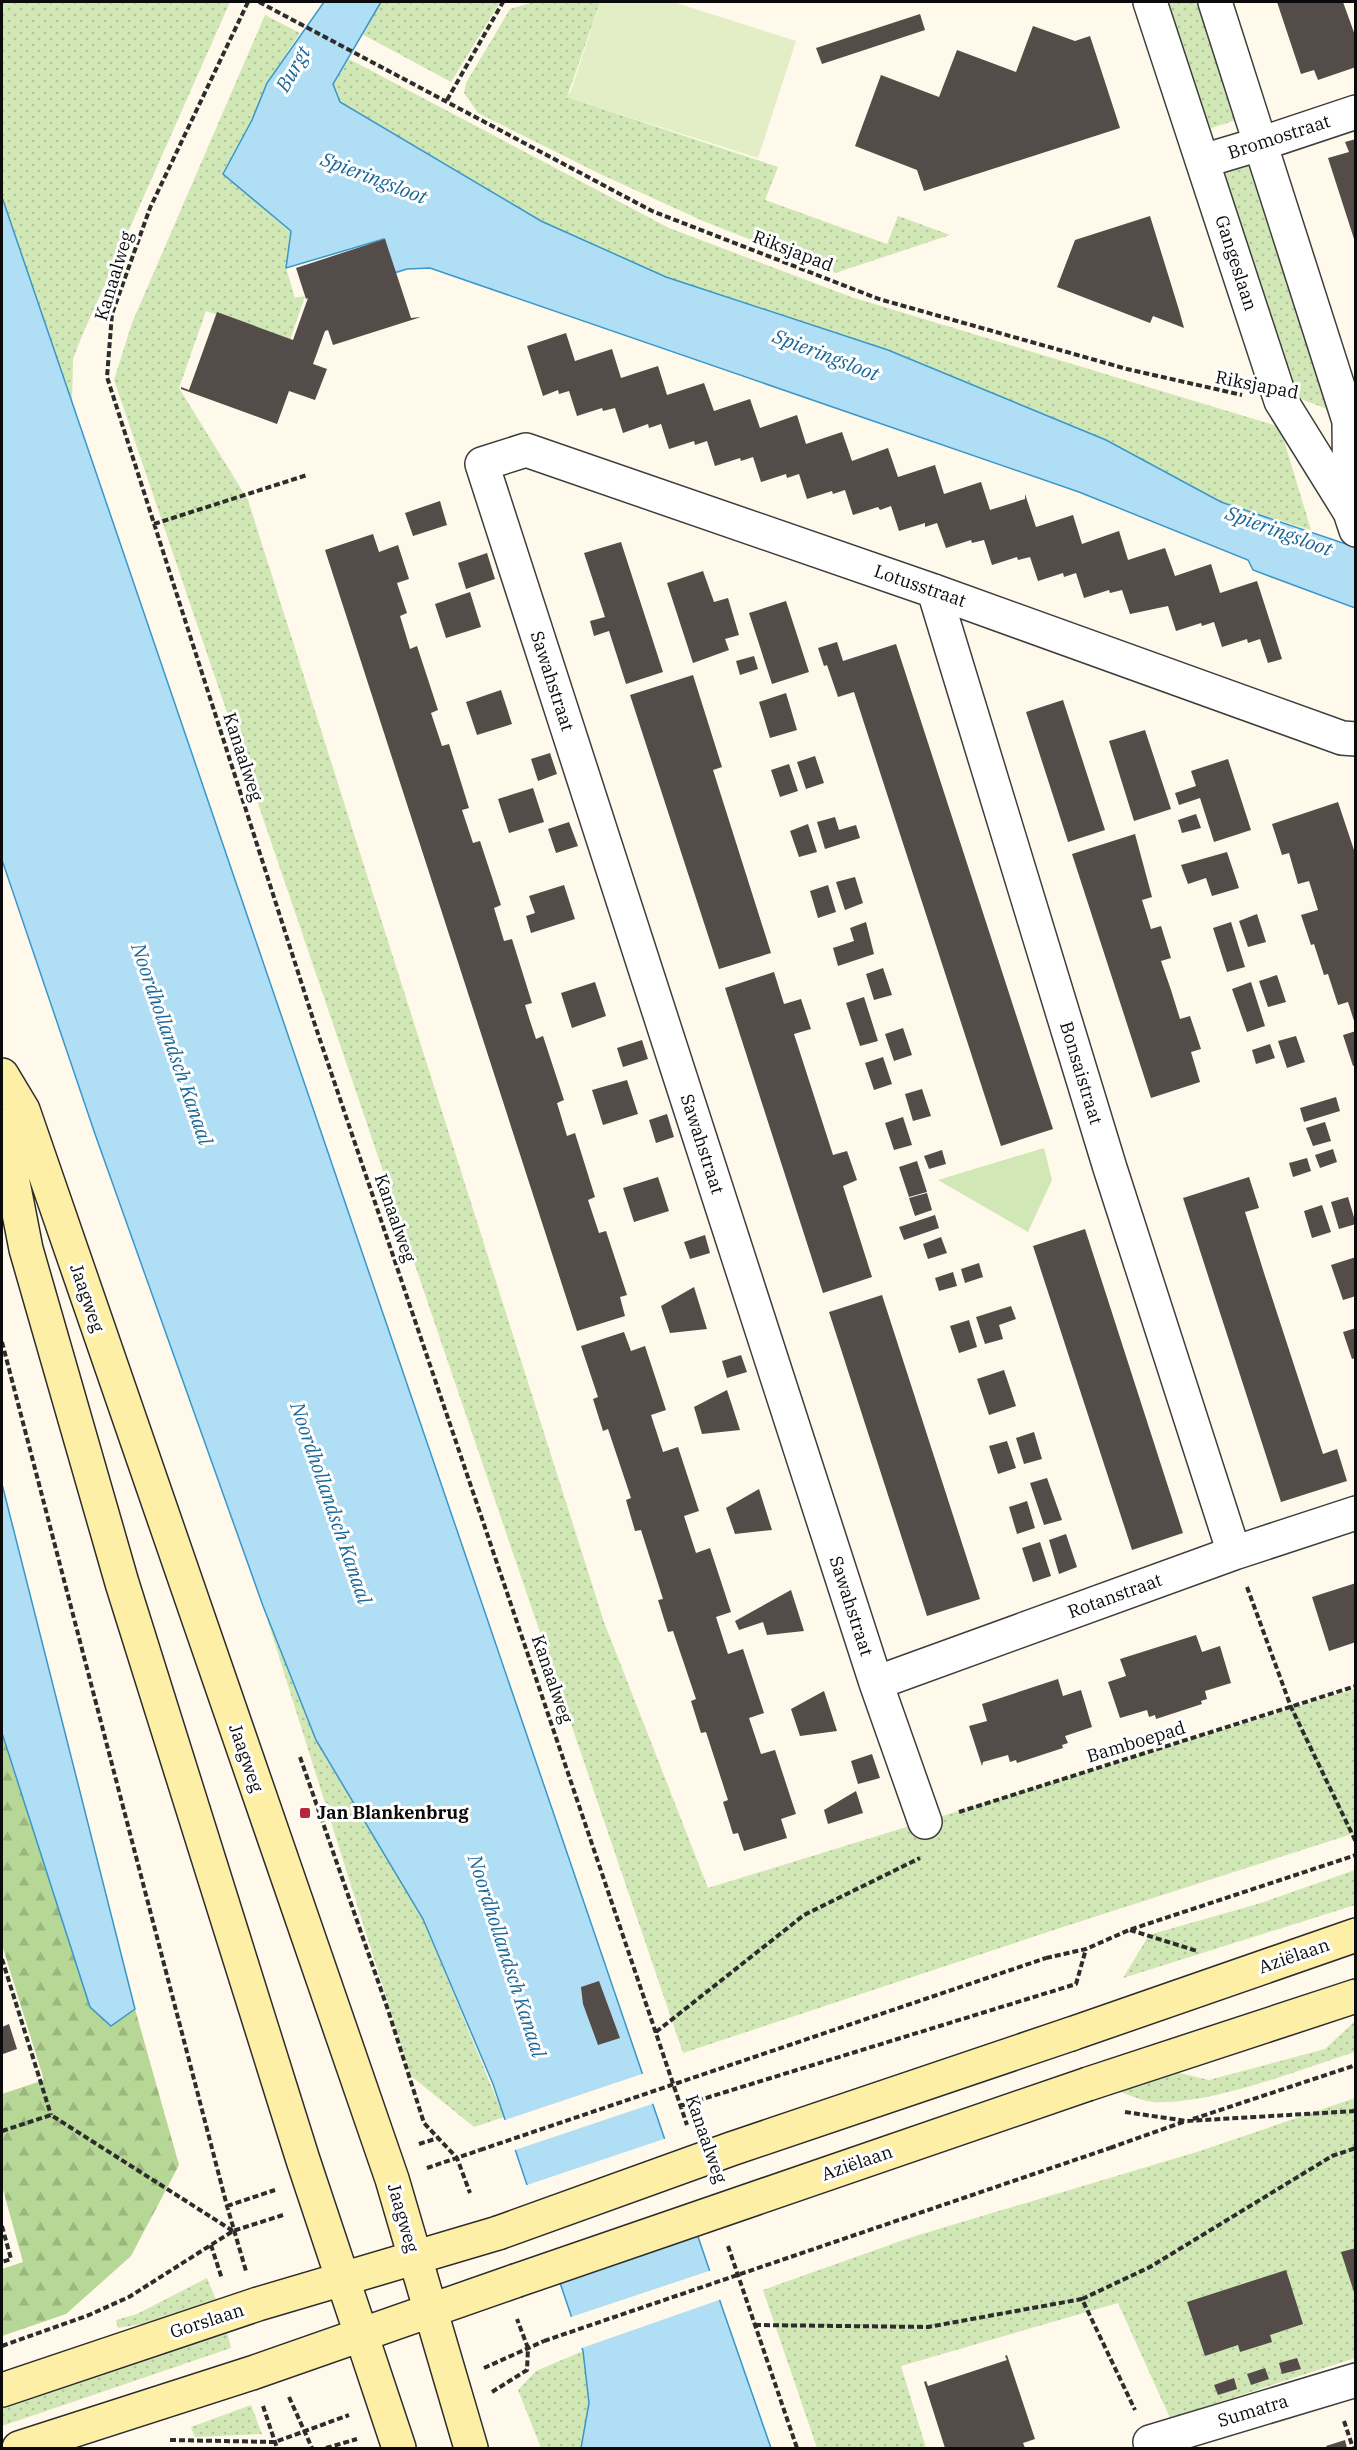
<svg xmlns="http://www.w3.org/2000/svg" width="1357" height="2450" font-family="'IBM Plex Serif',serif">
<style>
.grass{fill:url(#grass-dots)}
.forest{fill:url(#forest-firs)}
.park{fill:#d1e7b5}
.pitch{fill:#e3eec7}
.water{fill:#b0def4;stroke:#3997c9;stroke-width:1.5}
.pier{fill:#fef9ea}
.building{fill:#534c48}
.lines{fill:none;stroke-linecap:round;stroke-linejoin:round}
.minor-casing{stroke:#3e3e3e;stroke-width:36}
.tertiary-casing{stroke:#3e3e3e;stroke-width:36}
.secondary-casing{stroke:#2d2d2d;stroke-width:36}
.path{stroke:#2d2d2d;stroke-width:4;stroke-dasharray:6 3;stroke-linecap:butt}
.minor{stroke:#fff;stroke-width:33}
.tertiary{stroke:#fff;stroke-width:33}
.secondary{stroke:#fdefa6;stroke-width:33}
.secondary-bridge-casing{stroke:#2d2d2d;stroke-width:36;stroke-linecap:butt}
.path-bridge{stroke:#2d2d2d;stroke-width:4;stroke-dasharray:6 3;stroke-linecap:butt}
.secondary-bridge{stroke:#fdefa6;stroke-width:33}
.poi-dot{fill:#b62836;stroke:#fff;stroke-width:2}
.labels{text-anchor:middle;stroke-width:6;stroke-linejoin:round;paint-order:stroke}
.street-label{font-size:18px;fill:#0b0b0b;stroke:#fff}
.poi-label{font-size:18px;font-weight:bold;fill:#0b0b0b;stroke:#fff;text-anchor:start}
.water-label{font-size:20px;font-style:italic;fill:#196798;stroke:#fff}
</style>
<defs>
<pattern id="grass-dots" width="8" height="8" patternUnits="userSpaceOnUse" patternTransform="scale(1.5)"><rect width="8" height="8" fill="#d1e7b5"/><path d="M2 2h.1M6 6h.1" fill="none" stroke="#b2c59a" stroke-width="1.8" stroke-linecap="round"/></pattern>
<pattern id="forest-firs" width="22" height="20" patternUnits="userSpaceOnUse" patternTransform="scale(1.5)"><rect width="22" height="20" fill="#b6d795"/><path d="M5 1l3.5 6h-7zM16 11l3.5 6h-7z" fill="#9bb77f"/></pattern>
</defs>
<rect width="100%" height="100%" fill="#fef9ea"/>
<path class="grass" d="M 2,2 L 230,2 L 81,338 L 73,359 L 72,403 L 2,197 Z
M 381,2 L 500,2 L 451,82 L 362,34 Z
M 534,2 L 600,2 L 567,97 L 778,167 L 765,200 L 887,244 L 898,216 L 950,235 L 835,273 L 703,221 L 598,173 L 478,113 L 464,93 L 466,83 L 510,9 Z
M 1163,2 L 1198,2 L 1236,120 L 1205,130 Z
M 265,15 L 300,33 L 267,83 L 252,120 L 224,174 L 292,231 L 286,268 L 295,298 L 305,296 L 290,340 L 206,311 L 179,388 L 248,500 L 604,1622 L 708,1888 L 1355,1689 L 1355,1833 L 1063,1927 L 683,2053 L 114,380 L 132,323 Z
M 349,59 L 669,228 L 851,297 L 1280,427 L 1311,530 L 1221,502 L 1106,440 L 666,277 L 541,221 L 340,102 L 333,84 Z
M 1250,162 L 1330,410 L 1290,395 L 1218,172 Z
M 263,1606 L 316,1740 L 423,1919 L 504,2117 L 474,2127 L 411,2076 Z
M 1355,1870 L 1355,1905 L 1123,1978 L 1149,1935 L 1261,1903 Z
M 1355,2021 L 1355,2052 C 1298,2070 1211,2105 1153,2102 C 1141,2101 1128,2094 1117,2091 L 1171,2071 L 1209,2080 L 1325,2049 Z
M 1355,2098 L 1355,2358 L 1170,2418 L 1118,2303 L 901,2366 L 926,2448 L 817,2448 L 763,2290 L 912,2237 L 1200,2151 Z
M 207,2278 L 217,2302 L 177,2318 L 118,2328 L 116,2320 L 137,2314 Z
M 227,2332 L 231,2348 L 2,2426 L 2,2408 Z
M 583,2351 L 589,2403 L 581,2448 L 541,2448 L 518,2390 L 536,2371 Z
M 251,2405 L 262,2434 L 195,2437 L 191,2427 Z"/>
<path class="forest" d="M 2,1733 L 90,2007 L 111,2026 L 135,2009 L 179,2165 L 131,2256 L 66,2314 L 2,2336 L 2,2269 L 23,2262 L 2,2186 L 2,2094 L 44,2080 L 2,1945 Z"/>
<path class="park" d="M 1044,1148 L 1052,1180 L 1028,1232 L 938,1180 Z"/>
<path class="pitch" d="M 600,2 L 673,2 L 796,41 L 758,158 L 566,97 L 571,91 Z"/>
<path class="water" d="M 324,2 L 381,2 L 333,84 L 340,102 L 541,221 L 666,277 L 888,350 L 1106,440 L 1221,502 L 1355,547 L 1355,608 L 1253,570 L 1248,560 L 1079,492 L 430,268 L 407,269 L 394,273 L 384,239 L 286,268 L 291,231 L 223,174 L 252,120 L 267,83 Z
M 2,197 L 722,2307 L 771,2448 L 581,2448 L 589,2403 L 583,2351 L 493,2084 L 423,1919 L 316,1740 L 263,1606 L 95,1134 L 2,860 Z
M 2,1484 L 135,2009 L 111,2026 L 90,2007 L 2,1733 Z"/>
<path class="pier" d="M 645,2073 L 655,2103 L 512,2151 L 502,2121 Z
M 667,2138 L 700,2235 L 556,2283 L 524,2186 Z
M 712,2270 L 722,2299 L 579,2349 L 568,2318 Z"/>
<path class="building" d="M 1277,2 L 1343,2 L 1356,38 L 1356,67 L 1318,80 L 1314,70 L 1301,74 Z
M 920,14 L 925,30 L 822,64 L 816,48 Z
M 1033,26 L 1075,41 L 1090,36 L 1120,128 L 924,191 L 917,170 L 855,146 L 881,75 L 939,97 L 957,50 L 1016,72 Z
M 1356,139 L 1356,242 L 1355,242 L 1328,158 L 1349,152 L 1345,142 Z
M 1150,216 L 1179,310 L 1184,328 L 1153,316 L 1150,323 L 1057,287 L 1075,240 Z
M 385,239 L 411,318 L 421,317 L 333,345 L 328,330 L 325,331 L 313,364 L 327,369 L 315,400 L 289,391 L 277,424 L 181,389 L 181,387 L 189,390 L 217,312 L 293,340 L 308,298 L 306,299 L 296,268 Z
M 566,333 L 575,361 L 612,349 L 621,378 L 658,366 L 667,395 L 704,383 L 714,411 L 750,399 L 760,428 L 797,415 L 806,444 L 842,432 L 852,461 L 888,448 L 898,477 L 935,465 L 944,494 L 981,482 L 990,510 L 1025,499 L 1025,494 L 1036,527 L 1073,515 L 1082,544 L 1119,531 L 1128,560 L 1165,548 L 1175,576 L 1211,564 L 1220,593 L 1257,581 L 1282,659 L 1268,663 L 1260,639 L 1248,643 L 1247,639 L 1222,647 L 1214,622 L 1202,626 L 1201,623 L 1176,631 L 1168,606 L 1130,614 L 1122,590 L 1110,593 L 1109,590 L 1084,598 L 1076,573 L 1064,577 L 1063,573 L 1038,581 L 1030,557 L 1018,560 L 1017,557 L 992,565 L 984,540 L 972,543 L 971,540 L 946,548 L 937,523 L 925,527 L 925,523 L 899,531 L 891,506 L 880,510 L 878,507 L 853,515 L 845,490 L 833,494 L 832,491 L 807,499 L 799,474 L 787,478 L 786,474 L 761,482 L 753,457 L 741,461 L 740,458 L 715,466 L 707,441 L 695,445 L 694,441 L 669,449 L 661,424 L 649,428 L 648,424 L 623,433 L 615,408 L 603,411 L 602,408 L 577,416 L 569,391 L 559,394 L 558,390 L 543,396 L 527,346 Z
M 440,501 L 447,525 L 413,536 L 405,513 Z
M 373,534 L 379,552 L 398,545 L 409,579 L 397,583 L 407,613 L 400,616 L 410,649 L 417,646 L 438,710 L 431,713 L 442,746 L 449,744 L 469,808 L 462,810 L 473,843 L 480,841 L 501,905 L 494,908 L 504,941 L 512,939 L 532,1003 L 525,1005 L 530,1021 L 536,1039 L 543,1036 L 564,1100 L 557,1103 L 567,1136 L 575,1133 L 595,1197 L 588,1200 L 599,1233 L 606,1231 L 627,1295 L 620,1297 L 625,1316 L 577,1331 L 325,550 Z
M 621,542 L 663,672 L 626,684 L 609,631 L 594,636 L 590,621 L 605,617 L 584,553 Z
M 487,553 L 495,579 L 466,589 L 458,563 Z
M 703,571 L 714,602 L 728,598 L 739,635 L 725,639 L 729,650 L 693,663 L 667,583 Z
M 470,592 L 481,627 L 446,638 L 435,604 Z
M 786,601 L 809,672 L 772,684 L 749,613 Z
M 837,642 L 843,661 L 896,644 L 1053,1129 L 1001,1146 L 854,692 L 838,697 L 827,665 L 824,666 L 818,648 Z
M 754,656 L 758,669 L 740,675 L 736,661 Z
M 693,675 L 722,767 L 713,770 L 771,953 L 719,969 L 630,695 Z
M 501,690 L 512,724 L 477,735 L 466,702 Z
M 786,693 L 797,730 L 770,738 L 759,702 Z
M 1063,700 L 1105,830 L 1068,842 L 1026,712 Z
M 1145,730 L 1171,809 L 1134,821 L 1109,741 Z
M 550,753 L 557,774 L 538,781 L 531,759 Z
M 815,756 L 824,783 L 806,789 L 797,762 Z
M 1228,759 L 1251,830 L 1214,842 L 1200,798 L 1179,805 L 1175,793 L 1196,786 L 1191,771 Z
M 789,764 L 798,791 L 780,797 L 771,770 Z
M 533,788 L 544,822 L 509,833 L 498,799 Z
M 1338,802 L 1356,856 L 1355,1024 L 1348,1002 L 1338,1005 L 1328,974 L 1324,975 L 1314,944 L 1311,945 L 1301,915 L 1318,910 L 1309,881 L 1298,884 L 1289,853 L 1282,855 L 1272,824 Z
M 1196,814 L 1201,828 L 1182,833 L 1178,820 Z
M 835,817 L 839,830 L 856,825 L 860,838 L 825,849 L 817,822 Z
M 569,822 L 578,846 L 556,853 L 548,829 Z
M 808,824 L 817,852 L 799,857 L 790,831 Z
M 1135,834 L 1152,897 L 1142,900 L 1151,929 L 1161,926 L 1171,958 L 1161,961 L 1171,990 L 1180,1019 L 1190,1016 L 1201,1049 L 1191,1052 L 1200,1082 L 1151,1098 L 1072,854 Z
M 1227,852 L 1239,888 L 1212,896 L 1206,878 L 1188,884 L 1181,865 Z
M 855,877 L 863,903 L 845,910 L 836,882 Z
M 564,885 L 575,919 L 531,933 L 526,916 L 535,913 L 529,896 Z
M 828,885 L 836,912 L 818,918 L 810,891 Z
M 1257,914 L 1266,942 L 1248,947 L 1239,921 Z
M 866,922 L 874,954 L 838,966 L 833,948 L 854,941 L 850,928 Z
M 1231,922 L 1245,967 L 1227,972 L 1213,928 Z
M 883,968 L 892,995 L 874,1000 L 866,974 Z
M 774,972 L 784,1004 L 801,999 L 811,1029 L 794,1034 L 833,1155 L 847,1151 L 857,1180 L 843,1186 L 872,1277 L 823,1293 L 725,988 Z
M 1277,975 L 1286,1002 L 1268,1007 L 1259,981 Z
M 595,982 L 606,1016 L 572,1028 L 561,993 Z
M 1251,982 L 1265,1026 L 1247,1032 L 1232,989 Z
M 864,997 L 878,1041 L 860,1046 L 846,1003 Z
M 903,1028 L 912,1055 L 894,1061 L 885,1034 Z
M 1356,1031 L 1356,1065 L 1353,1066 L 1343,1035 Z
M 1296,1036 L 1305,1062 L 1287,1068 L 1278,1041 Z
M 642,1040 L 648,1059 L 623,1067 L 617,1048 Z
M 1270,1044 L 1275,1058 L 1256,1064 L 1252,1050 Z
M 883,1057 L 892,1084 L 874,1090 L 865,1063 Z
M 627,1080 L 638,1114 L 603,1125 L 592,1090 Z
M 922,1089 L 931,1116 L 913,1121 L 905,1094 Z
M 1336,1097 L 1340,1111 L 1304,1122 L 1300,1108 Z
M 667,1114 L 674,1137 L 656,1143 L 649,1120 Z
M 903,1117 L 912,1145 L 894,1150 L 885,1123 Z
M 1325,1122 L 1331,1141 L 1313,1146 L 1306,1128 Z
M 1333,1149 L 1337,1162 L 1320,1168 L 1315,1155 Z
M 942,1150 L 946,1164 L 929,1169 L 924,1156 Z
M 1307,1158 L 1311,1171 L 1293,1177 L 1289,1163 Z
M 917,1161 L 927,1192 L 909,1197 L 899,1167 Z
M 658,1177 L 669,1211 L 634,1222 L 623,1188 Z
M 1249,1177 L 1259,1208 L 1245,1212 L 1264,1273 L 1323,1454 L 1337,1449 L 1347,1481 L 1281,1502 L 1183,1198 Z
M 927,1193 L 932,1210 L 915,1216 L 909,1198 Z
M 1348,1197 L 1356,1224 L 1339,1229 L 1331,1202 Z
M 1322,1205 L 1331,1232 L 1312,1238 L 1304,1211 Z
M 935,1215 L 939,1228 L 904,1240 L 899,1227 Z
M 1085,1229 L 1183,1533 L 1132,1550 L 1033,1246 Z
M 705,1235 L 710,1253 L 690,1259 L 684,1242 Z
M 941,1237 L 947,1253 L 928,1259 L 923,1244 Z
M 1356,1257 L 1356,1296 L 1343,1300 L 1331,1265 Z
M 979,1263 L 983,1277 L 965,1283 L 961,1269 Z
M 953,1272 L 957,1286 L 939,1291 L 935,1278 Z
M 694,1287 L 707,1329 L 670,1333 L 661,1306 Z
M 882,1295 L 980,1599 L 927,1616 L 829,1312 Z
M 1011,1306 L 1016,1319 L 999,1325 L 1003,1339 L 985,1344 L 976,1317 Z
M 969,1320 L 977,1347 L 959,1353 L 950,1326 Z
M 1356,1328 L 1356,1358 L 1352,1359 L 1343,1332 Z
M 624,1332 L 631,1351 L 645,1346 L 666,1410 L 651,1415 L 663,1452 L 678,1447 L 699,1511 L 684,1516 L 696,1553 L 710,1548 L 731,1612 L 716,1617 L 728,1654 L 743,1649 L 764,1713 L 749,1718 L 761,1754 L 775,1750 L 796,1814 L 781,1819 L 787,1838 L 744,1851 L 738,1833 L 733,1834 L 723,1802 L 728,1800 L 706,1732 L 701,1733 L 691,1701 L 696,1699 L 673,1631 L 668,1632 L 658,1600 L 663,1599 L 641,1530 L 635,1531 L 626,1500 L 631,1498 L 608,1429 L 603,1431 L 593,1399 L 598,1397 L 581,1346 Z
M 741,1355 L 747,1372 L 727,1378 L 722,1361 Z
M 1004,1370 L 1016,1406 L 989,1415 L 977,1379 Z
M 727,1390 L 740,1430 L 702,1434 L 694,1407 Z
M 1034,1432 L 1042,1459 L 1024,1464 L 1016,1438 Z
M 1007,1441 L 1016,1468 L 998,1474 L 989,1446 Z
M 1047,1478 L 1062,1520 L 1044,1525 L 1030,1483 Z
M 759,1489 L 772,1530 L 735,1534 L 726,1508 Z
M 1027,1501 L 1035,1528 L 1017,1534 L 1009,1507 Z
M 1066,1534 L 1077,1567 L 1059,1574 L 1049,1540 Z
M 1040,1542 L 1051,1576 L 1033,1582 L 1022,1548 Z
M 1356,1583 L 1356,1642 L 1329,1651 L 1312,1597 Z
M 791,1590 L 804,1631 L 767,1635 L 763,1622 L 739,1630 L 735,1621 Z
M 1196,1635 L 1202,1652 L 1220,1646 L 1231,1683 L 1205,1691 L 1207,1699 L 1201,1701 L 1202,1704 L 1156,1719 L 1155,1715 L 1149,1717 L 1147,1710 L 1120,1718 L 1108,1682 L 1126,1676 L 1120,1659 Z
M 1058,1679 L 1063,1696 L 1081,1690 L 1092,1727 L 1065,1736 L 1068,1743 L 1062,1745 L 1063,1748 L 1017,1763 L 1016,1760 L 1010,1762 L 1008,1755 L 983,1762 L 982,1766 L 969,1726 L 987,1721 L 982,1704 Z
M 824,1691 L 837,1731 L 800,1736 L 791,1709 Z
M 872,1754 L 880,1778 L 858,1784 L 851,1761 Z
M 856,1791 L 863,1813 L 828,1824 L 824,1810 Z
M 599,1981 L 620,2038 L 598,2045 L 583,2004 L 581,1987 Z
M 9,2024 L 17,2049 L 3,2054 L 2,2027 Z
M 1356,2248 L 1356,2295 L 1355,2295 L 1341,2252 Z
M 1286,2270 L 1303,2324 L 1270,2335 L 1272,2342 L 1240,2352 L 1238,2345 L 1205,2356 L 1187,2302 Z
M 1007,2355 L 1035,2439 L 1023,2443 L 1025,2448 L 945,2448 L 924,2382 L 926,2381 L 928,2386 L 1007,2360 L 1005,2356 Z
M 1297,2358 L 1301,2369 L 1282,2374 L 1279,2363 Z
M 1265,2368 L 1269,2379 L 1251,2385 L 1247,2374 Z
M 1234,2378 L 1237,2389 L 1218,2395 L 1214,2385 Z
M 1345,2440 L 1347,2448 L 1327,2448 L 1326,2446 Z"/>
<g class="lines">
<g class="minor-casing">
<path id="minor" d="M 1263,143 L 1356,112
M 934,591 L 1110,1168 L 1234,1553
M 876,1683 L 1234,1553 L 1356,1513
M 925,1822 L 876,1683 L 482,464 L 526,450 L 934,591 L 1342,738 L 1356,739
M 1153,2448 L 1150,2442 L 1356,2380"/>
</g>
<g class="tertiary-casing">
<path id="tertiary" d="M 1150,2 L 1281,401 L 1350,512 L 1356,530
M 1215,2 L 1349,421 L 1350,512
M 1203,161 L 1263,143"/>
</g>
<g class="secondary-casing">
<path id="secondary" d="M 2,1075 L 23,1110 L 392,2179 L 471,2448
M 2,1126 L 26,1249 L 122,1583 L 303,2160 L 399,2448
M 1071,2034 L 1356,1935
M 1088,2084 L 1356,1996
M 2,2390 L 258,2304 L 498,2233
M 19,2448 L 252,2373 L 515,2281"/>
</g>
<path class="path" d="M 248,2 L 150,208 L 112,314 L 107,377 L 314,1022 L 687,2125
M 259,2 L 652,211 L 879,299 L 1127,369 L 1242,395
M 447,100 L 503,2
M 154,524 L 307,475
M 2,1342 L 227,2206 L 246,2271
M 1247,1587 L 1291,1707 L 1356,1842
M 300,1757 L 388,2010 L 424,2123 L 457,2158 L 470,2193
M 959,1812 L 1356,1686
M 1130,1930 L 1197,1951
M 1046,1958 L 1086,1949 L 1129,1930 L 1356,1855
M 2,1959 L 51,2115
M 656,2032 L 804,1915 L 920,1858
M 680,2106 L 1076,1984 L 1086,1949
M 1125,2112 L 1187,2121 L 1356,2111
M 1193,2119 L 1356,2065
M 2,2131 L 51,2115 L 233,2231
M 419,2144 L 438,2138
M 1110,2148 L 1186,2121
M 427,2168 L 480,2150
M 227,2206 L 275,2190
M 2,2226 L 11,2259 L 2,2262
M 211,2245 L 222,2279
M 728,2246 L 797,2448
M 1082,2299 L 1150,2267 L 1332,2156 L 1356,2148
M 755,2325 L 928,2327 L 1082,2299 L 1135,2410
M 2,2346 L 89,2315 L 129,2297 L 233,2231 L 283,2215
M 484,2368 L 544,2341
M 492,2392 L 527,2370 L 528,2348 L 517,2319
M 289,2397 L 312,2448
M 263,2406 L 277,2448
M 1344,2421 L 1353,2448
M 170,2440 L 275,2442 L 349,2415
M 326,2448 L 357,2439"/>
<use href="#minor" class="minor"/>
<use href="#tertiary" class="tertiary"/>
<use href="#secondary" class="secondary"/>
<g class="secondary-bridge-casing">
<path id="secondary-bridge" d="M 498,2233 L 731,2149 L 1071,2034
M 515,2281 L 1088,2084"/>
</g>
<path class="path-bridge" d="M 480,2150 L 1046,1958
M 544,2341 L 1110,2148"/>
<use href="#secondary-bridge" class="secondary-bridge"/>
</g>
<rect class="poi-dot" x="299" y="1807" width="12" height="12" rx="3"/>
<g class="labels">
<g class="street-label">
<text transform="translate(1279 137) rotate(-18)" y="6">Bromostraat</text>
<text transform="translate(793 251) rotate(21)" y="6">Riksjapad</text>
<text transform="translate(1236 263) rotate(72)" y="6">Gangeslaan</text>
<text transform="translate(114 276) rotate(-73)" y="6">Kanaalweg</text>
<text transform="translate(1257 385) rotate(11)" y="6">Riksjapad</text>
<text transform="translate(920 586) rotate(19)" y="6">Lotusstraat</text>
<text transform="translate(552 681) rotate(72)" y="6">Sawahstraat</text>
<text transform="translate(243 757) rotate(72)" y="6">Kanaalweg</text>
<text transform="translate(1081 1073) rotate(73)" y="6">Bonsaistraat</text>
<text transform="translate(702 1144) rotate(72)" y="6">Sawahstraat</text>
<text transform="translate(395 1218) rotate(71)" y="6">Kanaalweg</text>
<text transform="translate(87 1298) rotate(71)" y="6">Jaagweg</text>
<text transform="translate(1115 1596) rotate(-20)" y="6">Rotanstraat</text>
<text transform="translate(851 1606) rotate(72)" y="6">Sawahstraat</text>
<text transform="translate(552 1679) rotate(71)" y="6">Kanaalweg</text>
<text transform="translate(1136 1742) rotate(-17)" y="6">Bamboepad</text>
<text transform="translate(246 1758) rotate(71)" y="6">Jaagweg</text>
<text transform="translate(1294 1956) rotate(-19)" y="6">Aziëlaan</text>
<text transform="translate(706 2139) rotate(71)" y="6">Kanaalweg</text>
<text transform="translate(857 2163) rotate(-19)" y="6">Aziëlaan</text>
<text transform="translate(403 2218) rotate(74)" y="6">Jaagweg</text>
<text transform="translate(207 2321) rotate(-18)" y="6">Gorslaan</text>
<text transform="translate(1253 2411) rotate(-17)" y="6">Sumatra</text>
</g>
<g class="poi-label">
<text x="317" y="1819">Jan Blankenbrug</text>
</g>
<g class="water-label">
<text transform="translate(293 69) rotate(-60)" y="7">Burgt</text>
<text transform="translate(374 178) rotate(21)" y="7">Spieringsloot</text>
<text transform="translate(826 355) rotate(21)" y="7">Spieringsloot</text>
<text transform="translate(1279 531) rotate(20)" y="7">Spieringsloot</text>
<text transform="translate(172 1044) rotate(71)" y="7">Noordhollandsch Kanaal</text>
<text transform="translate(331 1503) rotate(71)" y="7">Noordhollandsch Kanaal</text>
<text transform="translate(507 1956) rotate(72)" y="7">Noordhollandsch Kanaal</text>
</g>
</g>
<rect width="1357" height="2450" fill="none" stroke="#0b0b0b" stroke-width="6"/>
</svg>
